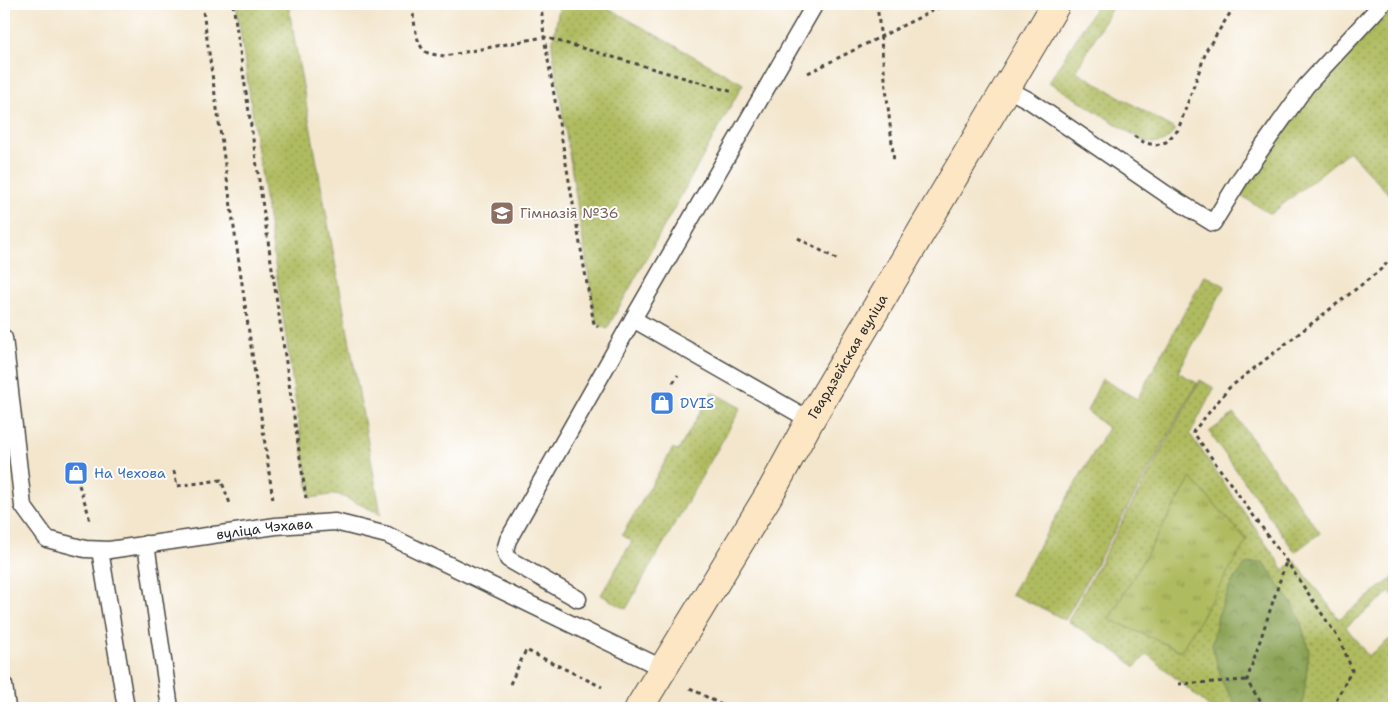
<svg xmlns="http://www.w3.org/2000/svg" width="1398" height="712" font-family="'Shantell Sans',sans-serif">
<style>
.grass{fill:url(#grass-dots);stroke:#6d7344}
.forest{fill:url(#forest-crowns);stroke:#5b6740}
.park{fill:url(#park-tufts);stroke:#6d7344}
.lines{fill:none;stroke-linecap:round;stroke-linejoin:round}
.lane-casing{stroke:#494743;stroke-width:19}
.secondary-casing{stroke:#494743;stroke-width:30}
.path{stroke:#494743;stroke-width:3;stroke-dasharray:4 4;stroke-linecap:butt}
.lane{stroke:#fff;stroke-width:16}
.secondary{stroke:#fce6c4;stroke-width:28}
.labels{text-anchor:middle;stroke-width:4;stroke-linejoin:round;paint-order:stroke}
.education-label{font-size:14px;fill:#785e54;stroke:#fff;text-anchor:start}
.street-label{font-size:14px;fill:#2b2b2b;stroke:#fff}
.shop-label{font-size:14px;fill:#366cbe;stroke:#fff;text-anchor:start}
</style>
<defs>
<pattern id="grass-dots" width="8" height="8" patternUnits="userSpaceOnUse" patternTransform="scale(1.25)"><rect width="8" height="8" fill="#afbb5e"/><path d="M2 2h.1M6 6h.1" fill="none" stroke="#8f984e" stroke-width="1.8" stroke-linecap="round"/></pattern>
<pattern id="forest-crowns" width="20" height="18" patternUnits="userSpaceOnUse" patternTransform="scale(1.25)"><rect width="20" height="18" fill="#8ba355"/><path d="M2 6a3 3 0 1 1 6 0M12 15a3 3 0 1 1 6 0" fill="none" stroke="#728547"/></pattern>
<pattern id="park-tufts" width="24" height="20" patternUnits="userSpaceOnUse" patternTransform="scale(1.25)"><rect width="24" height="20" fill="#afbb5e"/><path d="M3 7l-1-3M5 7V3M7 7l1-3M15 17l-1-3M17 17v-4M19 17l1-3" fill="none" stroke="#8f984e"/></pattern>
</defs>
<rect width="100%" height="100%" fill="#fff"/>
<filter id="ink" filterUnits="userSpaceOnUse"><feTurbulence type="fractalNoise" baseFrequency=".02" numOctaves="2"/><feDisplacementMap in="SourceGraphic" scale="10" xChannelSelector="R" yChannelSelector="G"/><feConvolveMatrix kernelMatrix="1 2 1 2 8 2 1 2 1" color-interpolation-filters="sRGB"/></filter>
<filter id="wash" filterUnits="userSpaceOnUse"><feTurbulence type="fractalNoise" baseFrequency=".0096" numOctaves="4" result="noise"/><feDisplacementMap in="SourceGraphic" scale="20" xChannelSelector="R" yChannelSelector="G"/><feGaussianBlur stdDeviation="1.12" result="paint"/><feColorMatrix in="noise" values="0 0 0 0 0 0 0 0 0 0 0 0 0 0 0 0 0 1.4 0 .05"/><feComposite in="paint" operator="in"/></filter>
<g filter="url(#wash)">
<rect width="100%" height="100%" fill="#f3e6cd"/>
<path class="grass" d="M 236,4 L 288,4 L 381,514 L 337,494 L 310,498 Z
M 560,4 L 601,4 L 743,84 L 607,329 L 596,323 L 552,46 Z
M 1098,4 L 1114,4 L 1076,71 L 1176,130 C 1165,142 1162,145 1145,142 L 1049,82 Z
M 1394,6 L 1394,200 L 1349,151 L 1271,214 L 1240,195 L 1312,94 L 1343,56 Z
M 1205,275 L 1225,286 L 1178,372 L 1197,383 L 1065,620 L 1044,609 L 1011,594 L 1108,428 L 1087,411 L 1102,379 L 1137,399 Z
M 1200,380 L 1214,388 L 1190,434 L 1284,570 L 1294,560 L 1339,619 L 1394,577 L 1394,597 L 1390,592 L 1346,627 L 1368,656 L 1394,636 L 1394,708 L 1211,708 L 1147,654 L 1135,667 L 1121,655 L 1068,621 Z
M 712,392 L 741,408 L 626,609 L 601,595 L 632,541 L 622,535 L 673,448 L 678,451 Z
M 1234,414 L 1320,533 L 1295,552 L 1209,432 Z"/>
<path class="forest" d="M 1263,562 L 1285,593 L 1299,616 L 1309,651 L 1305,687 L 1302,708 L 1238,708 L 1223,684 L 1212,646 L 1218,615 L 1232,582 L 1246,564 Z"/>
<path class="park" d="M 1191,478 L 1247,540 L 1181,651 L 1109,619 Z"/>
</g>
<g filter="url(#ink)">
<g class="lines">
<g class="lane-casing">
<g id="lane">
<path d="M 1006,88 L 1030,101 L 1166,194 L 1213,223 L 1240,179 L 1306,86 L 1382,4"/>
<path d="M 633,319 L 815,4"/>
<path id="s1" d="M 4,338 L 23,506 L 47,539 L 85,549 L 109,550 L 276,526 L 335,522 L 387,535 L 662,668"/>
<path d="M 146,544 L 170,708"/>
<path d="M 100,550 L 126,708"/>
<path d="M 578,599 L 508,559 L 505,550 L 508,540 L 633,319 L 810,420"/>
<path d="M 4,685 L 7,708"/>
</g>
</g>
<g class="secondary-casing">
<g id="secondary">
<path id="s2" d="M 639,708 L 773,488 L 810,420 L 1056,4"/>
</g>
</g>
<path class="path" d="M 202,4 L 273,500
M 233,4 L 306,498
M 541,4 L 544,37 L 594,324 L 598,327
M 877,4 L 894,162
M 413,14 C 415,25 416,45 426,52 C 431,55 439,55 445,56 L 544,37 L 733,92
M 808,73 L 946,4
M 1134,136 L 1145,143 L 1156,145 L 1166,142 L 1178,130 L 1207,49 L 1236,4
M 798,238 L 840,261
M 673,383 L 678,375
M 174,471 L 177,486 L 221,480 L 231,506
M 79,485 L 88,512 L 90,523
M 510,684 L 526,650 L 602,687
M 1178,684 L 1247,680
M 690,688 L 727,708
M 1265,708 L 1248,683 L 1247,680 L 1286,562
M 1335,708 L 1336,700 L 1352,670 L 1341,642 L 1287,562 L 1193,432 L 1229,388 L 1379,271 L 1394,256"/>
<use href="#lane" class="lane"/>
<use href="#secondary" class="secondary"/>
</g>
</g>
<defs>
<g id="school-square" transform="scale(1.25)"><rect x="-9" y="-9" width="18" height="18" rx="4" fill="#8d6e63" stroke="#fff"/><path d="M0-5L7-2L0 1L-7-2ZM-4 1L0 2.5L4 1V4Q0 6-4 4Z" fill="#fff"/></g>
<g id="shop-square" transform="scale(1.25)"><rect x="-9" y="-9" width="18" height="18" rx="4" fill="#3f7fe0" stroke="#fff"/><path d="M-5-2.5h2.3a2.7 3.5 0 0 1 5.4 0H5L5.5 6h-11ZM-1.5-2.5h3a1.5 2.3 0 0 0-3 0Z" fill="#fff"/></g>
</defs>
<g fill-rule="evenodd">
<use href="#school-square" x="502" y="213"/>
<use href="#shop-square" x="662" y="403"/>
<use href="#shop-square" x="76" y="473"/>
</g>
<g class="labels">
<g class="education-label">
<text x="520" y="218">Гімназія №36</text>
</g>
<g class="street-label">
<text dy="5" stroke="none"><textPath href="#s2" startOffset="409">Гвардзейская вуліца</textPath></text>
<text dy="5" stroke="none"><textPath href="#s1" startOffset="430">вуліца Чэхава</textPath></text>
</g>
<g class="shop-label">
<text x="680" y="408">DVIS</text>
<text x="94" y="478">На Чехова</text>
</g>
</g>
<rect width="1398" height="712" fill="none" stroke="#fff" stroke-width="20"/>
</svg>
